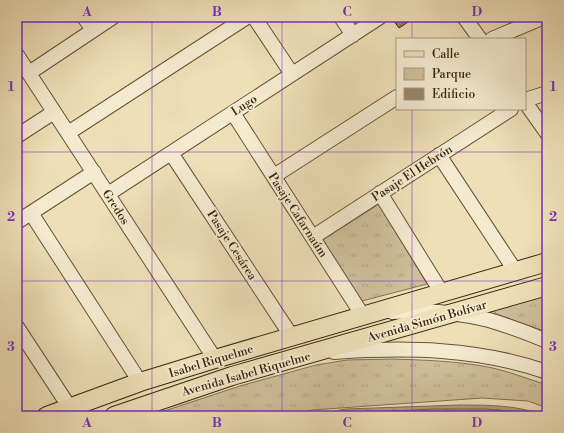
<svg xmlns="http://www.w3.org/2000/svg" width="564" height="433" font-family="'Libre Bodoni',serif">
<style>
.park{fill:url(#park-tufts);stroke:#847154}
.water{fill:url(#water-ripples);stroke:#806d51}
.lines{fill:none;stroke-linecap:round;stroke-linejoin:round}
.shore{stroke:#746146;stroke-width:1}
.building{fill:url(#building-hatch);stroke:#39230e}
.minor-casing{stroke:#665238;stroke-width:16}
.major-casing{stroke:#39230e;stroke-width:20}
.minor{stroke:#f4ead0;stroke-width:14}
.major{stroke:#eedfb7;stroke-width:18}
.grid{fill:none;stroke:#7b2cbf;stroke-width:1;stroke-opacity:0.55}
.labels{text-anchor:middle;stroke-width:3.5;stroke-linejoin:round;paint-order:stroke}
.street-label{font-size:12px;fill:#39230e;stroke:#f4ead0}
.neatline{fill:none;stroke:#7b2cbf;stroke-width:1.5}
.grid-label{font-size:13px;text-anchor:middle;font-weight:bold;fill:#7b2cbf}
</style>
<defs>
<pattern id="park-tufts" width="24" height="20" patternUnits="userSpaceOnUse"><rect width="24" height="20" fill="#cfbf9a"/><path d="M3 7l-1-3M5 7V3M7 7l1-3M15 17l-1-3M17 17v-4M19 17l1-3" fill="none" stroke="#b2a484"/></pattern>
<pattern id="water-ripples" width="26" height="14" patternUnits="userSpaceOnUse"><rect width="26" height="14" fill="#b09f7e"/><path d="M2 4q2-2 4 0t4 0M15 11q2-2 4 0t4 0" fill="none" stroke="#908166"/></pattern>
<pattern id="building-hatch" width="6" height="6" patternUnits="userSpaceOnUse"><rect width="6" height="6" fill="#978566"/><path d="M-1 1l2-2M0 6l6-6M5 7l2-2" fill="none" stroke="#7c6c52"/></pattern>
</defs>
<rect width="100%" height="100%" fill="#eedfb7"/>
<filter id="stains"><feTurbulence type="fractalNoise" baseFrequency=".005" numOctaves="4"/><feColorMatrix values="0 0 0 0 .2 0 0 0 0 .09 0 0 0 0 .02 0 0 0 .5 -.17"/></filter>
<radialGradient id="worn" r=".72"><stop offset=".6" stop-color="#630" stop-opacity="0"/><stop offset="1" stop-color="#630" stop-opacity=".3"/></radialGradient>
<path class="park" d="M 379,204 L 427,284 L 362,301 L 321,241 Z
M 547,293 L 547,332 L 496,314 L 492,309 Z
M 392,359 C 424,360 456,361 488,367 C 508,371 528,379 547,385 L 547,408 L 528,401 L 482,398 L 312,410 L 290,416 L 149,416 L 240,386 L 316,365 L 347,360 Z"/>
<path class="water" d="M 459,405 C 489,405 518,405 546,416 L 306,416 L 346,409 Z"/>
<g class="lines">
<path class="shore" d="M 329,416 L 346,413 L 435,409 L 486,409 L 509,411 L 535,416
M 394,416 L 459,414 L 511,416"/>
</g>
<path class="building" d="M 391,17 L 416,17 L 399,28 Z"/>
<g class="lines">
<g class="minor-casing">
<path id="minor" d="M 84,17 L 93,30
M 254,17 L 292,74
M 341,17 L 353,35
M 464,17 L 480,39
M 492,39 L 544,17
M 17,55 L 215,359
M 29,73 L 113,17
M 525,100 L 547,93
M 525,102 L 547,133
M 233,113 L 363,316
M 68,133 L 247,17
M 17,136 L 54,112
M 171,153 L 292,337
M 439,155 L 516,272
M 274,176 L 397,97
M 380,193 L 442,293
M 108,194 L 380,17
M 31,213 L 140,382
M 17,222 L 94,172
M 313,237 L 511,109
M 392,312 C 424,310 458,312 489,320 C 509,326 528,333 547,341
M 17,327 L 70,408
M 334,352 C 406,347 478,348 547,372"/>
</g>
<g class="major-casing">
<path id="major" d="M 47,416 L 140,382 L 215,359 L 547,262
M 114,416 L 232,376 L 547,286"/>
</g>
<use href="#minor" class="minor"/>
<use href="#major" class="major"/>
</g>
<path class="grid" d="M 152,17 L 152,416M 282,17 L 282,416M 412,17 L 412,39M 412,109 L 412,416M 17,152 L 547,152M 17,281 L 547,281"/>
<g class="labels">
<g class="street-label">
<text transform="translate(244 105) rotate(-33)" y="4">Lugo</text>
<text transform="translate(412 173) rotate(-33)" y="4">Pasaje El Hebrón</text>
<text transform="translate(116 207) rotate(57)" y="4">Gredos</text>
<text transform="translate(298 215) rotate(57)" y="4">Pasaje Cafarnaúm</text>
<text transform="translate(232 245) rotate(57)" y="4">Pasaje Cesárea</text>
<text transform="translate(427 321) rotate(-16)" y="4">Avenida Simón Bolívar</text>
<text transform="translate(211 361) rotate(-17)" y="4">Isabel Riquelme</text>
<text transform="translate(246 374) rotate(-16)" y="4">Avenida Isabel Riquelme</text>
</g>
</g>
<rect width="564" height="433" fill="none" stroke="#eedfb7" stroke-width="44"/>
<rect x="396" y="38" width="130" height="72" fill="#f4ead0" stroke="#a99a82"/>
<rect x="404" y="51" width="20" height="6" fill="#eedfb7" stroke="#a99a82"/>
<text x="432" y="58" font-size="12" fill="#39230e">Calle</text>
<rect x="404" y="68" width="20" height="12" fill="url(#park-tufts)" stroke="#a99a82"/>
<text x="432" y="78" font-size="12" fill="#39230e">Parque</text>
<rect x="404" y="88" width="20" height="12" fill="#978566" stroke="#a99a82"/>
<text x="432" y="98" font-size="12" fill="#39230e">Edificio</text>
<rect x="22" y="22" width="520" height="389" class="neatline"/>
<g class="grid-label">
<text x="87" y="16">A</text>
<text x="217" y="16">B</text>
<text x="347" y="16">C</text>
<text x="477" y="16">D</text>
<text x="11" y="91">1</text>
<text x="553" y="91">1</text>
<text x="11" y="221">2</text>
<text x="553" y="221">2</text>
<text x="11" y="351">3</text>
<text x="553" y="351">3</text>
<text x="87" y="427">A</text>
<text x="217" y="427">B</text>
<text x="347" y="427">C</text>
<text x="477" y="427">D</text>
</g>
<rect width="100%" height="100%" filter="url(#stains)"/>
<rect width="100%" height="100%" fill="url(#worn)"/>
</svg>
